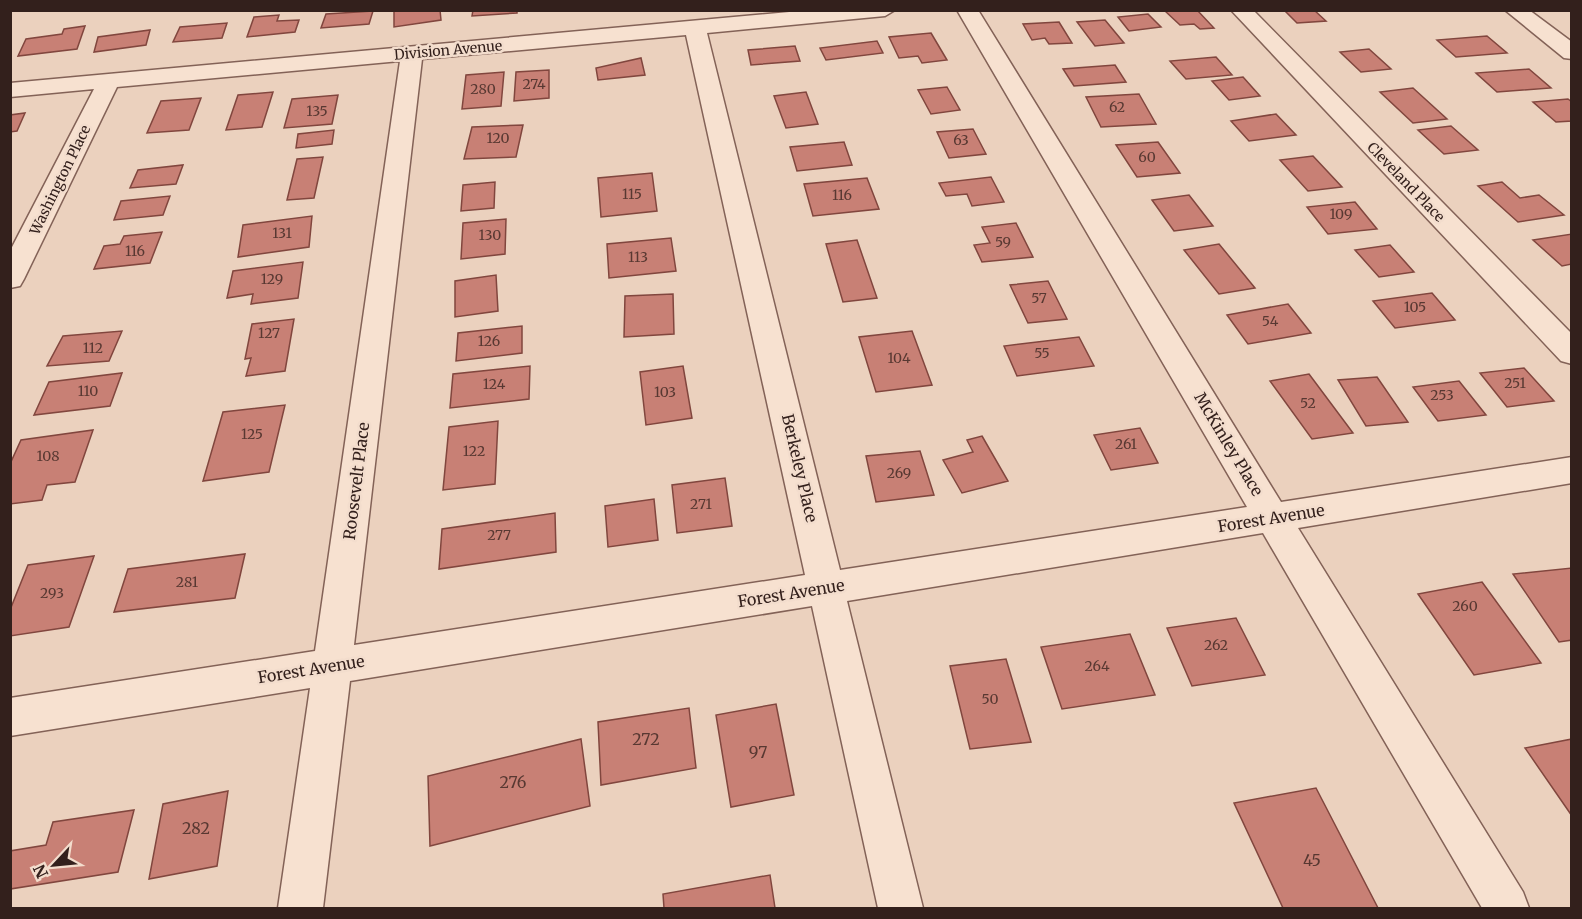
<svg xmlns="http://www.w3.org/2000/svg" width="1582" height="919" font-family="Merriweather,serif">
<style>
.building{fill:#c88075;stroke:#81463e;stroke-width:1.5}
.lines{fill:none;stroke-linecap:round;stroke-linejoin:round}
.minor-casing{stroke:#836257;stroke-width:3}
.minor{fill:#f7e1d0;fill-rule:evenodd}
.labels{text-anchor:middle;stroke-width:5;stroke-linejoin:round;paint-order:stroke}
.far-street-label{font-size:14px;fill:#33201c;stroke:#f3ddcd}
.number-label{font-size:14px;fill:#583832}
.street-label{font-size:16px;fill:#33201c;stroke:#f3ddcd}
.near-number-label{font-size:16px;fill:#583832}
</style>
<rect width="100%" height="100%" fill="#ebd1be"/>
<path class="building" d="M 394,10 L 440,10 L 441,20 L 394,27 Z
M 473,10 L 517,10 L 517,13 L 472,16 Z
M 1197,10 L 1214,28 L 1200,29 L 1194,24 L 1180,25 L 1165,11 Z
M 1284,10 L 1314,10 L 1326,21 L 1297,23 Z
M 373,11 L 369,24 L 321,28 L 326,14 Z
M 1148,14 L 1161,27 L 1129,31 L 1118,17 Z
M 279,15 L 277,21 L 299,20 L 295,32 L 247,37 L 254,17 Z
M 1105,20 L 1124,43 L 1095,46 L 1077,22 Z
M 1059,22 L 1072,43 L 1049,44 L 1045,38 L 1032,40 L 1023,24 Z
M 227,23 L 222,38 L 173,42 L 180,27 Z
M 85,26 L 77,49 L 18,56 L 26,39 L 62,34 L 64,29 Z
M 150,30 L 146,45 L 94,52 L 98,37 Z
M 931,33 L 947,60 L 922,63 L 918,56 L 899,58 L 889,37 Z
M 1487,36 L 1507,53 L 1456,57 L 1437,40 Z
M 877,41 L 883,53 L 826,60 L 820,48 Z
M 795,46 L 800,61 L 751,65 L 748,50 Z
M 1369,49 L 1391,69 L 1361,72 L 1340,52 Z
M 1216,57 L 1232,75 L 1186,79 L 1170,61 Z
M 641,58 L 645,75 L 598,80 L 596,68 Z
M 1115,65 L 1126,82 L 1074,86 L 1063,69 Z
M 1529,69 L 1551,88 L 1497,92 L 1476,73 Z
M 549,70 L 549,98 L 514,101 L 516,72 Z
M 504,72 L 501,106 L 462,109 L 466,75 Z
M 1243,77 L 1260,96 L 1229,100 L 1212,81 Z
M 947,87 L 960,110 L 931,114 L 918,90 Z
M 1413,88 L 1447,119 L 1413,123 L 1380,92 Z
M 273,92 L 262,127 L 226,130 L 238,95 Z
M 806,92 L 818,124 L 786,128 L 774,96 Z
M 1139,94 L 1156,124 L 1101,127 L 1086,97 Z
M 338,95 L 332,124 L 284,128 L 292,99 Z
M 201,98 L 189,130 L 147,133 L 161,101 Z
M 1568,99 L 1572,102 L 1572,121 L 1556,122 L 1533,102 Z
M 25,113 L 17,131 L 10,132 L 10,115 Z
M 1276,114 L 1296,135 L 1249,141 L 1231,121 Z
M 523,125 L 516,157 L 464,159 L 472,127 Z
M 1451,126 L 1478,150 L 1444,154 L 1418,130 Z
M 973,129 L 986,154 L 949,158 L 937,132 Z
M 334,130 L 332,144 L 296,148 L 298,134 Z
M 844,142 L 852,165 L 797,171 L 790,147 Z
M 1158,142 L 1180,173 L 1137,177 L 1116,145 Z
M 1313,156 L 1342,187 L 1308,191 L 1280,160 Z
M 323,157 L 314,198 L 287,200 L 297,159 Z
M 183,165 L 176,184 L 130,188 L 138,170 Z
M 652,173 L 657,211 L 601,217 L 598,178 Z
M 991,177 L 1004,202 L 972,206 L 967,194 L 946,196 L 939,183 Z
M 867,178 L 879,209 L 813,216 L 804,184 Z
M 495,182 L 494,208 L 461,211 L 463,185 Z
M 1502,182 L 1520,198 L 1539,195 L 1564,215 L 1518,222 L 1478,186 Z
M 1189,195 L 1213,226 L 1174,231 L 1152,200 Z
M 170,196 L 163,215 L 114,220 L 121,201 Z
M 1355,202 L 1377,229 L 1328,234 L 1307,207 Z
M 312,216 L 309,247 L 238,257 L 243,225 Z
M 506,219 L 505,254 L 461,259 L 463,223 Z
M 1016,223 L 1033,257 L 982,262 L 974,245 L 990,243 L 982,227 Z
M 162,232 L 150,263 L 94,269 L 104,246 L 120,244 L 124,236 Z
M 1572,234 L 1572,264 L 1562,266 L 1533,240 Z
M 671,238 L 676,271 L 609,278 L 607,244 Z
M 857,240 L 877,298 L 843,302 L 826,244 Z
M 1219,244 L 1255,288 L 1219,294 L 1184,250 Z
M 1390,245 L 1414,272 L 1379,277 L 1355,250 Z
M 303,262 L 298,298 L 251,304 L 253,294 L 227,298 L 233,271 Z
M 496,275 L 498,311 L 455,317 L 455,281 Z
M 1048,281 L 1067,319 L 1028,323 L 1010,285 Z
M 1432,293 L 1455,320 L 1395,328 L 1373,301 Z
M 673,294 L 674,334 L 624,337 L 625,296 Z
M 1288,304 L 1311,333 L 1248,344 L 1227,315 Z
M 294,319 L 285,371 L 246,376 L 251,358 L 245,359 L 252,324 Z
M 522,326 L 522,353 L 456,361 L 458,333 Z
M 122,331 L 109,361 L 47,366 L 63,336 Z
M 912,331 L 932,385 L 876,392 L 859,337 Z
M 1079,337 L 1094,366 L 1017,376 L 1004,346 Z
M 530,366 L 529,399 L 450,408 L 453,374 Z
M 683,366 L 692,418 L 646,425 L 640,372 Z
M 1524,368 L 1554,401 L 1507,407 L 1480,373 Z
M 122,373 L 110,406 L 34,415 L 49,382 Z
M 1309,374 L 1353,433 L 1312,439 L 1270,381 Z
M 1377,377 L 1408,422 L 1366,426 L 1338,380 Z
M 1459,381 L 1486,415 L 1438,421 L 1413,387 Z
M 285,405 L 269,472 L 203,481 L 223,412 Z
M 498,421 L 495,484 L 443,490 L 449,427 Z
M 1140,428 L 1158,463 L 1111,470 L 1094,435 Z
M 93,430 L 75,482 L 47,485 L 42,500 L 10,504 L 10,464 L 21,440 Z
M 982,436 L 1008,481 L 962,493 L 943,460 L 973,452 L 967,440 Z
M 920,451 L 934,495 L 876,502 L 866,456 Z
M 725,478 L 732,526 L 677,533 L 672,485 Z
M 654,499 L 658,540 L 608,547 L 605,506 Z
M 555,513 L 556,552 L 439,569 L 442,529 Z
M 245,554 L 235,598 L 114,612 L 128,569 Z
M 94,556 L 69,627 L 10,636 L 10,610 L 28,565 Z
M 1572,568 L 1572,640 L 1559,642 L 1513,574 Z
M 1482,582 L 1541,663 L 1474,675 L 1418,594 Z
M 1236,618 L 1265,675 L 1192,686 L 1167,628 Z
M 1130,634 L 1155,695 L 1062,709 L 1041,647 Z
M 1006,659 L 1031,742 L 970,749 L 950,666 Z
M 776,704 L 794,795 L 731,807 L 716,715 Z
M 689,708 L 696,768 L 601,785 L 598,722 Z
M 581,739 L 590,806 L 430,846 L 428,776 Z
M 1572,739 L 1572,816 L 1525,748 Z
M 1316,788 L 1378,908 L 1283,908 L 1234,803 Z
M 228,791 L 217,866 L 149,879 L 163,804 Z
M 134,810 L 118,872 L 10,889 L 10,851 L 46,845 L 53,822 Z
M 770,875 L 775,908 L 664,908 L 663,894 Z"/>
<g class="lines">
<g class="minor-casing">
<path id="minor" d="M 811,10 L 895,10 L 885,16 L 707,33 L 840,570 L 1247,507 L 957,10 L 978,10 L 1281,502 L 1572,457 L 1572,483 L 1298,528 L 1523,892 L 1529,908 L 1482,908 L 1263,533 L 847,601 L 923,908 L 878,908 L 812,606 L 350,681 L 323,908 L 278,908 L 310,688 L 10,736 L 10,698 L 315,651 L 400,61 L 117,87 L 24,279 L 20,286 L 10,288 L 10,251 L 94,89 L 10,97 L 10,83 ZM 686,35 L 805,575 L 354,645 L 422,59 Z
M 1231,10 L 1253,10 L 1572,334 L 1572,364 L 1561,361 Z
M 1505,10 L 1529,10 L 1572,42 L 1572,59 L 1564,58 Z"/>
</g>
<use href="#minor" class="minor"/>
</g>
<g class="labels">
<g class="far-street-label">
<text transform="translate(448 50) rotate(-5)" y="5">Division Avenue</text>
<text transform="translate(60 180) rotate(-64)" y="5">Washington Place</text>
<text transform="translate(1406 182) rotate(46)" y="5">Cleveland Place</text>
</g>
<g class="number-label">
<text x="534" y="89">274</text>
<text x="483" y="94">280</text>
<text x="1117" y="112">62</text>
<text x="317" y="116">135</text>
<text x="498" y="143">120</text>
<text x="961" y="145">63</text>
<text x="1147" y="162">60</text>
<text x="632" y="199">115</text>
<text x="842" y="200">116</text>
<text x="1341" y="219">109</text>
<text x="282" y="238">131</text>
<text x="490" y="240">130</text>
<text x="1003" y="247">59</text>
<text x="135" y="256">116</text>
<text x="638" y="262">113</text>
<text x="272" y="284">129</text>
<text x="1039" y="303">57</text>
<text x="1415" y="312">105</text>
<text x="1270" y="326">54</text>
<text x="269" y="338">127</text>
<text x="489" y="346">126</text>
<text x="93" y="353">112</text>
<text x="1042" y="358">55</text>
<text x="899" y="363">104</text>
<text x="1515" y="388">251</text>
<text x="494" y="389">124</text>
<text x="88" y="396">110</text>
<text x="665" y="397">103</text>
<text x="1442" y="400">253</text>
<text x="1308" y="408">52</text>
<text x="252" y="439">125</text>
<text x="1126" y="449">261</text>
<text x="474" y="456">122</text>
<text x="48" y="461">108</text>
<text x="899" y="478">269</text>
<text x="701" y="509">271</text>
<text x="499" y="540">277</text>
<text x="187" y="587">281</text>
<text x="52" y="598">293</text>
<text x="1465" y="611">260</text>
<text x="1216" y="650">262</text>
<text x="1097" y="671">264</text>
<text x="990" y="704">50</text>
</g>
<g class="street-label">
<text transform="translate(1229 444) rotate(59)" y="6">McKinley Place</text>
<text transform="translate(800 468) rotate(77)" y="6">Berkeley Place</text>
<text transform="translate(356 481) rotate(-83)" y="6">Roosevelt Place</text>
<text transform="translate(1271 518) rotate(-9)" y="6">Forest Avenue</text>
<text transform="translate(791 593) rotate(-9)" y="6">Forest Avenue</text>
<text transform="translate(311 669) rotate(-9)" y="6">Forest Avenue</text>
</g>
<g class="near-number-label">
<text x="646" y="745">272</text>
<text x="758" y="758">97</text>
<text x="513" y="788">276</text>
<text x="196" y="834">282</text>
<text x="1312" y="866">45</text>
</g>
</g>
<rect width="1582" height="919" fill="none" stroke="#33201c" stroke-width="24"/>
<g transform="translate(54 865) rotate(244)" stroke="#f3ddcd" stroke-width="4.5" paint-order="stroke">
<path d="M0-4.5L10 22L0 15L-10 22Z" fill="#33201c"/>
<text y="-9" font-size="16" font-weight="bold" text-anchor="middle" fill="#33201c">N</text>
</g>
</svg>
